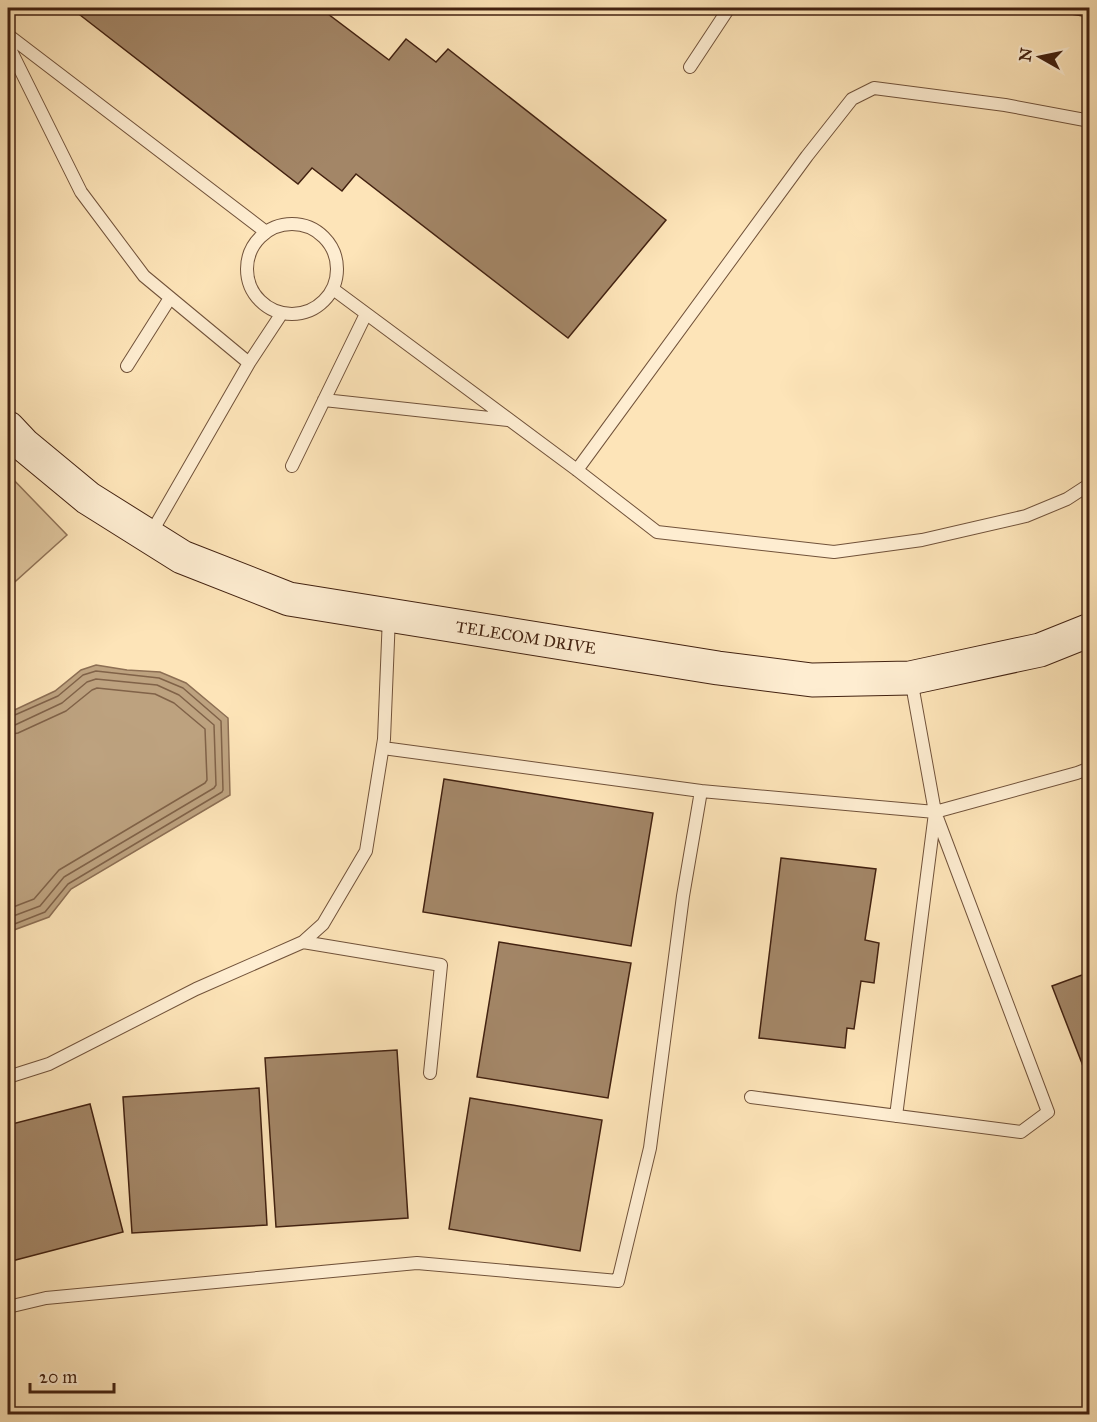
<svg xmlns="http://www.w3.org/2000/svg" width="1097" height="1422" font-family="'IM FELL Great Primer',serif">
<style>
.green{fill:#ddc39b;stroke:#907256;stroke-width:1.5}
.water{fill:#bda27f;stroke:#8c6e53;stroke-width:1.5}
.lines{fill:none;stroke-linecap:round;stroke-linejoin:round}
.shore{stroke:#806248;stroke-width:1.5}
.building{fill:#a38667;stroke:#422110;stroke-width:1.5}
.lane-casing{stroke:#71523a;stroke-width:14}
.secondary-casing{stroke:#422110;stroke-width:35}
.lane{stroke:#feedd1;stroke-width:12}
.secondary{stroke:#feedd1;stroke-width:33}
.labels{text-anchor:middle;stroke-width:4.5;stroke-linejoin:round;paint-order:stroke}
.street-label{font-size:16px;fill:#422110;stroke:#feedd1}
</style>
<rect width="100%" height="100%" fill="#fde4b8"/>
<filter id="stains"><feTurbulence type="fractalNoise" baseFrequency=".00333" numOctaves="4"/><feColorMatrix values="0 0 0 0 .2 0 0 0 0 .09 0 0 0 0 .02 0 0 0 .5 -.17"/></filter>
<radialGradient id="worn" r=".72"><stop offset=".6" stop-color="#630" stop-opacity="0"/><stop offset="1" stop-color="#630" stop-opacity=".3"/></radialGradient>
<path class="green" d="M 8,474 L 67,535 L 8,588 Z"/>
<path class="water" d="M 96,665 L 127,670 L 160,672 L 186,683 L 228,718 L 230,795 L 71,889 L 49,917 L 14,930 L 8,936 L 8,713 L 55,691 L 81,670 Z"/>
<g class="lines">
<path class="shore" d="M 8,718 L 58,696 L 83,675 L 96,671 L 159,678 L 183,688 L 221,721 L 223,790 L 222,792 L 68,884 L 45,912 L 12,925 L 8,928
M 8,726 L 15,725 L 62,703 L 87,682 L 96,679 L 157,685 L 179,695 L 214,725 L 216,785 L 214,788 L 64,877 L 40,906 L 8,918
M 8,735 L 18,733 L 66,711 L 92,690 L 97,688 L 155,694 L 174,703 L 205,729 L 207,780 L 205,783 L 59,870 L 34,899 L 8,909"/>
</g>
<path class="building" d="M 86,8 L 320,8 L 389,60 L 406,39 L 436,62 L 448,49 L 666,220 L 568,338 L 356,174 L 342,191 L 312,168 L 298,184 L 80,15 Z
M 1034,8 L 1090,8 L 1090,17 Z
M 444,779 L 653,813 L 631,946 L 423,912 Z
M 781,858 L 876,869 L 865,940 L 879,943 L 874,983 L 861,981 L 854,1029 L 847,1028 L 845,1048 L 759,1038 Z
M 499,942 L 631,963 L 608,1098 L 477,1077 Z
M 1090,972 L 1090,1084 L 1052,986 Z
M 397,1050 L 408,1218 L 276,1227 L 265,1058 Z
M 259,1088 L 267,1225 L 132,1233 L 123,1097 Z
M 470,1098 L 602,1120 L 580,1251 L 449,1229 Z
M 90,1104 L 123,1232 L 8,1262 L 8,1125 Z"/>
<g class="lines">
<g class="lane-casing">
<path id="lane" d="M 8,35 L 266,232
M 8,45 L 81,192 L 144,276 L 249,363
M 690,67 L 729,8
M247 269a45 45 0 1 1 90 0a45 45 0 1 1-90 0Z
M 333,289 L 577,470 L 657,532 L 834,552 L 922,540 L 1026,516 L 1067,499 L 1090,484
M 127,366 L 170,298
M 324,400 L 508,420
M 292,466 L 366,314
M 577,470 L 807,156 L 852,99 L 874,88 L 1005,105 L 1090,121
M 150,535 L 249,363 L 282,313
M 383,748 L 701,791
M 303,942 L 441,965 L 430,1073
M 8,1077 L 49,1064 L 196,989 L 303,942 L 323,924 L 366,851 L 384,739 L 389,616
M 751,1097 L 1021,1132 L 1048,1112 L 935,812 L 911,679
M 896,1116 L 935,813
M 8,1307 L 46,1298 L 417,1263 L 618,1281 L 650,1148 L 683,896 L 701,791 L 935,812 L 1077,773 L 1090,768"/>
</g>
<g class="secondary-casing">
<path id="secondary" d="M 8,428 L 24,445 L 88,498 L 182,557 L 289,599 L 718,668 L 812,680 L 910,678 L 1040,650 L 1090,630"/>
</g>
<use href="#lane" class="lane"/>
<use href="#secondary" class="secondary"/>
</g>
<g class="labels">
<g class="street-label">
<text transform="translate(526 637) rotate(9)" y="6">TELECOM DRIVE</text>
</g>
</g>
<rect width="1097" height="1422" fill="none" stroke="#fde4b8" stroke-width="30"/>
<rect x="9" y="9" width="1079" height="1404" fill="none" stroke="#422110" stroke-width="3"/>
<rect x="15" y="15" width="1067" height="1392" fill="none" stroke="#422110" stroke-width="1.5"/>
<g transform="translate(1040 57) rotate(279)" stroke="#feedd1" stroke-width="4.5" paint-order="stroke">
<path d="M0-4.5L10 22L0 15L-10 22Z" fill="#422110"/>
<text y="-9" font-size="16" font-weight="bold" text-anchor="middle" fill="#422110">N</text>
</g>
<path d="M30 1383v9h84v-9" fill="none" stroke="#422110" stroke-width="3"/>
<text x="39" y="1383" font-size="18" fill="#422110" stroke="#feedd1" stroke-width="4.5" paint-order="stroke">20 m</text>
<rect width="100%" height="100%" filter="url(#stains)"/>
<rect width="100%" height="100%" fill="url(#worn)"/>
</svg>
